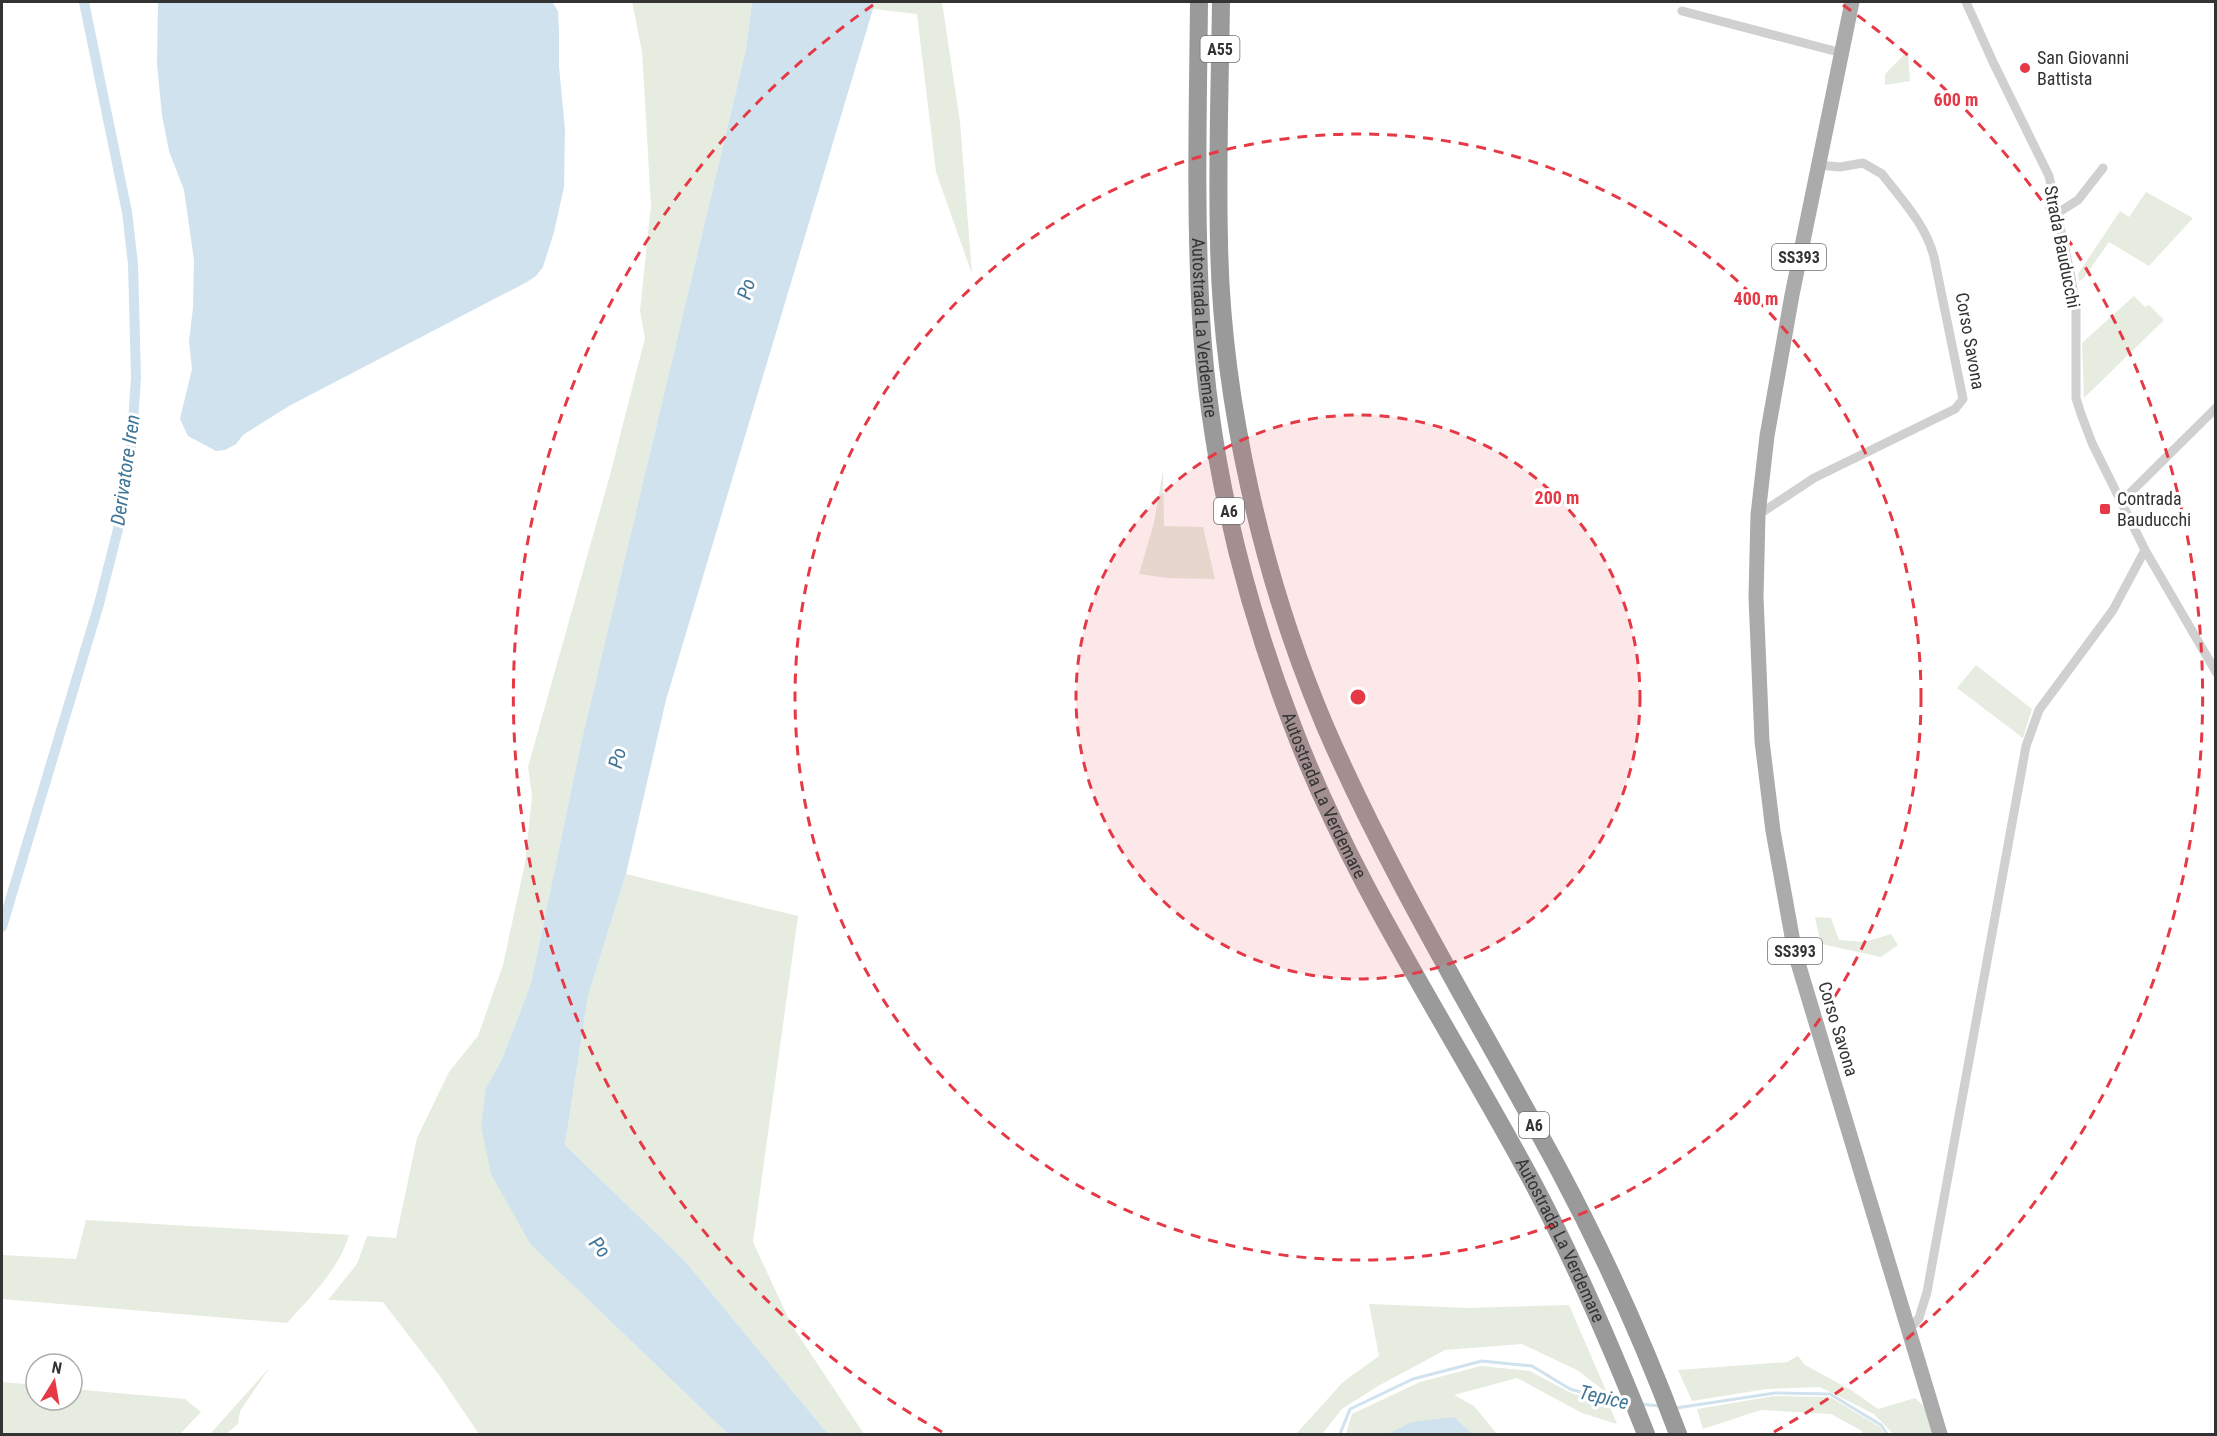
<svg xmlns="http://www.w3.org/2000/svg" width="2217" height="1436" font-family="'Roboto Condensed',sans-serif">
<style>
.green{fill:#e6ecdf}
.water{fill:#cfe2ee}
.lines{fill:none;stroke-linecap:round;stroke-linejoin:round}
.stream{stroke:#cfe2ee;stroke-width:3}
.canal{stroke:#cfe2ee;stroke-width:10}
.street{stroke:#d0d0d0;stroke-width:9}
.primary{stroke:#ababab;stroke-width:15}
.highway{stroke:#9a9a9a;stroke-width:18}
.ring{fill:none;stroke:#e63946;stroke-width:3;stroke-dasharray:10 8}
.poi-dot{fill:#e63946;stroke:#fff;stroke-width:2}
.labels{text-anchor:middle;stroke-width:6;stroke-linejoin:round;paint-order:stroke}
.shield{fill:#fff;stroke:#707070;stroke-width:1.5}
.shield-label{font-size:16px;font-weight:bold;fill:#333}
.poi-label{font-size:18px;fill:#333;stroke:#fff;text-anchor:start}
.street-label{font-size:18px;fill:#333;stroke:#fff}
.water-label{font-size:20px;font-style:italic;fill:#3f7597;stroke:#fff}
.centre{fill:#e63946;stroke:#fff;stroke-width:3}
.ring-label{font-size:18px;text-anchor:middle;font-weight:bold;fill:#e63946;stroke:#fff;stroke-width:6;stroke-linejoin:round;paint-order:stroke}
</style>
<rect width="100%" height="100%" fill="#fff"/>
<path class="green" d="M 632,2 L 752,2 L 746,49 L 581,743 L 531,983 L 503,1057 L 486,1088 L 531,1245 L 728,1434 L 479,1434 L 439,1375 L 383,1302 L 328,1300 L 357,1264 L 367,1236 L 396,1238 L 417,1138 L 449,1072 L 478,1036 L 503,965 L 525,863 L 532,796 L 528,767 L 610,475 L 645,338 L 640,311 L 651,205 L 642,51 Z
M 874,2 L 942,2 L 960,122 L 972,274 L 936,172 L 917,14 L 873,9 Z
M 1908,51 L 1910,81 L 1885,85 L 1885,74 Z
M 2146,192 L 2193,218 L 2149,266 L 2109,242 L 2083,279 L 2079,281 L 2078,274 L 2120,211 L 2129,217 Z
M 2134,296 L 2145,307 L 2149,305 L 2164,320 L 2084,398 L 2082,343 Z
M 1163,470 L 1164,526 L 1203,527 L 1215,579 L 1167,578 L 1139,574 L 1154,523 Z
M 1976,665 L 2032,709 L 2023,738 L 1957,688 Z
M 626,874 L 798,916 L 753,1242 L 791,1324 L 864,1434 L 828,1434 L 685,1261 L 565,1145 L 588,996 Z
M 1815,917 L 1831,918 L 1839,940 L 1865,942 L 1891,934 L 1898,945 L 1881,957 L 1821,944 Z
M 86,1220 L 349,1235 C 338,1271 311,1296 287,1323 L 2,1299 L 2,1255 L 76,1259 Z
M 1369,1304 L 1467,1308 L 1569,1305 L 1607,1393 L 1577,1370 L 1522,1344 L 1445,1350 L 1378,1386 L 1342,1409 L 1322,1434 L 1296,1434 L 1343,1382 L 1379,1356 Z
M 1798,1356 L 1805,1365 L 1851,1390 L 1878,1409 L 1915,1398 L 1925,1407 L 1933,1434 L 1893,1434 L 1874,1414 L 1820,1387 L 1767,1389 L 1692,1401 L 1678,1370 L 1787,1362 Z
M 1481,1366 L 1530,1371 L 1569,1392 L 1610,1407 L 1617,1424 L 1582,1413 L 1517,1378 L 1454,1395 L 1474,1406 L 1497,1434 L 1346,1434 L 1352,1414 L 1420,1382 Z
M 270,1367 L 240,1411 L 238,1424 L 226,1434 L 210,1434 Z
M 2,1382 L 36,1385 L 36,1400 L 72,1400 L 72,1389 L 185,1399 L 201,1412 L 180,1434 L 2,1434 Z
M 1774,1396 L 1830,1397 L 1880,1427 L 1884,1434 L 1863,1434 L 1862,1431 L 1831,1414 L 1761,1410 L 1703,1429 L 1697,1409 Z"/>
<path class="water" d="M 158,2 L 552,2 L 558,11 L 559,31 L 559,66 L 565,130 L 564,187 L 554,232 L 543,267 L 536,276 L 527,282 L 289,406 L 243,435 L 236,444 L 225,450 L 216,451 L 188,436 L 180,419 L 192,369 L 189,341 L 193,308 L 194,260 L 184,190 L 169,151 L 162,115 L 157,64 Z
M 752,2 L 874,2 L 873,9 L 666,700 L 626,874 L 588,996 L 565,1145 L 685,1261 L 828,1434 L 728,1434 L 531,1245 L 491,1174 L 481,1126 L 486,1088 L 503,1057 L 531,983 L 581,743 L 746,49 Z
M 1454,1417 L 1472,1434 L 1388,1434 L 1412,1422 Z"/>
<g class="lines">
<path class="stream" d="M 1640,1404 L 1660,1406
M 1676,1408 L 1775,1393 L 1830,1394 L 1881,1425 L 1887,1434
M 1340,1434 L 1350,1409 L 1413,1379 L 1482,1361 L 1532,1366 L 1570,1389 L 1611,1401 L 1627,1403"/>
<path class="canal" d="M 2,927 L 99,604 L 118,529 L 131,454 L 136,377 L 133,264 L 127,212 L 84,2"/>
<path class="street" d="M 1966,2 L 1993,62 L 2049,176 L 2071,277 L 2076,310 L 2076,398 L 2081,414 L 2092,443 L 2145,550 L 2216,672
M 1682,11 L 1842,53
M 2056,214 L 2078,200 L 2103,168
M 2122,501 L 2216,408
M 1758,515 L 1814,478 L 1955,409 L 1963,399 L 1934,257 C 1926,225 1902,200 1882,174 L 1863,163 L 1840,167 L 1818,165
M 1908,1331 L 1919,1318 L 1927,1292 L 2026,746 L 2039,710 L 2113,610 L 2145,550"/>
<path class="primary" d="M 1852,2 L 1792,295 L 1767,436 L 1758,515 L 1756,597 L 1762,741 L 1773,831 L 1795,953 L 1940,1434"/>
<g class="highway">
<path id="s1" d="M 1199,2 C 1198,106 1195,212 1201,317 C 1209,456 1243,597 1293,727 C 1354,888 1452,1031 1533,1183 C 1576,1264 1612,1348 1646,1434"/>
<path d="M 1221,2 C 1220,81 1217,161 1219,240 C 1221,399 1263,580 1325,726 C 1391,879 1479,1021 1558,1168 C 1604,1254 1644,1343 1678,1434"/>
</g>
</g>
<circle cx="1358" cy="697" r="282" fill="#e63946" fill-opacity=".12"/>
<g class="ring">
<circle cx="1358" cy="697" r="282"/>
<circle cx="1358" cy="697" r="563"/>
<path d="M942 1432A845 845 0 0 1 873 5M1843 5A845 845 0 0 1 1774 1432"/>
</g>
<g class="poi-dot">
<circle cx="2025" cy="68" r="6"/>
<rect x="2099" y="503" width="12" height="12" rx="3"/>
</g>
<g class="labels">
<g class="shield">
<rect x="1200.5" y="36" width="39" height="26" rx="4.5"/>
<rect x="1772" y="244" width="54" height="26" rx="4.5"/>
<rect x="1214" y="498" width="30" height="26" rx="4.5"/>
<rect x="1768" y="938" width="54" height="26" rx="4.5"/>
<rect x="1519" y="1112" width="30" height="26" rx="4.5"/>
</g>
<g class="shield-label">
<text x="1220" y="55">A55</text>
<text x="1799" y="263">SS393</text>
<text x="1229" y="517">A6</text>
<text x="1795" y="957">SS393</text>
<text x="1534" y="1131">A6</text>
</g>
<g class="poi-label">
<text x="2037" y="64">San Giovanni<tspan x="2037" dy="21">Battista</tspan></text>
<text x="2117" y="505">Contrada<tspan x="2117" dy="21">Bauducchi</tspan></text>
</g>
<g class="street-label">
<text transform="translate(2062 247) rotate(79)" y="6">Strada Bauducchi</text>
<text dy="6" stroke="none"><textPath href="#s1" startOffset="326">Autostrada La Verdemare</textPath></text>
<text transform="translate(1970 341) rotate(80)" y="6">Corso Savona</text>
<text dy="6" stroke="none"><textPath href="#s1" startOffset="812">Autostrada La Verdemare</textPath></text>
<text transform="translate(1838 1029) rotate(73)" y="6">Corso Savona</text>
<text dy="6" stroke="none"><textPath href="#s1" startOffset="1316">Autostrada La Verdemare</textPath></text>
</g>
<g class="water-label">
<text transform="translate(746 289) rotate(-74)" y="7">Po</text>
<text transform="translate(125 470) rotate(-82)" y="7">Derivatore Iren</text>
<text transform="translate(617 758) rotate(-77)" y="7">Po</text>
<text transform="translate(600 1247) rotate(50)" y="7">Po</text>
<text transform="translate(1604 1397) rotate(13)" y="7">Tepice</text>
</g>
</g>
<circle cx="1358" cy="697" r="9" class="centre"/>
<g class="ring-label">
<text x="1956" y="106">600 m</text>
<text x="1756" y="305">400 m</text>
<text x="1557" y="504">200 m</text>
</g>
<rect width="2217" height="1436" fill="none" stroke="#333333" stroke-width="6"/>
<g transform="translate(54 1382) rotate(11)"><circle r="28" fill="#ffffff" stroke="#adadad" stroke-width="1.5"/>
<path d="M0-4.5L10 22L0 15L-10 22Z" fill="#e63946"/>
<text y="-9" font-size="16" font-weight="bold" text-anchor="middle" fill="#333333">N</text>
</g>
</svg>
